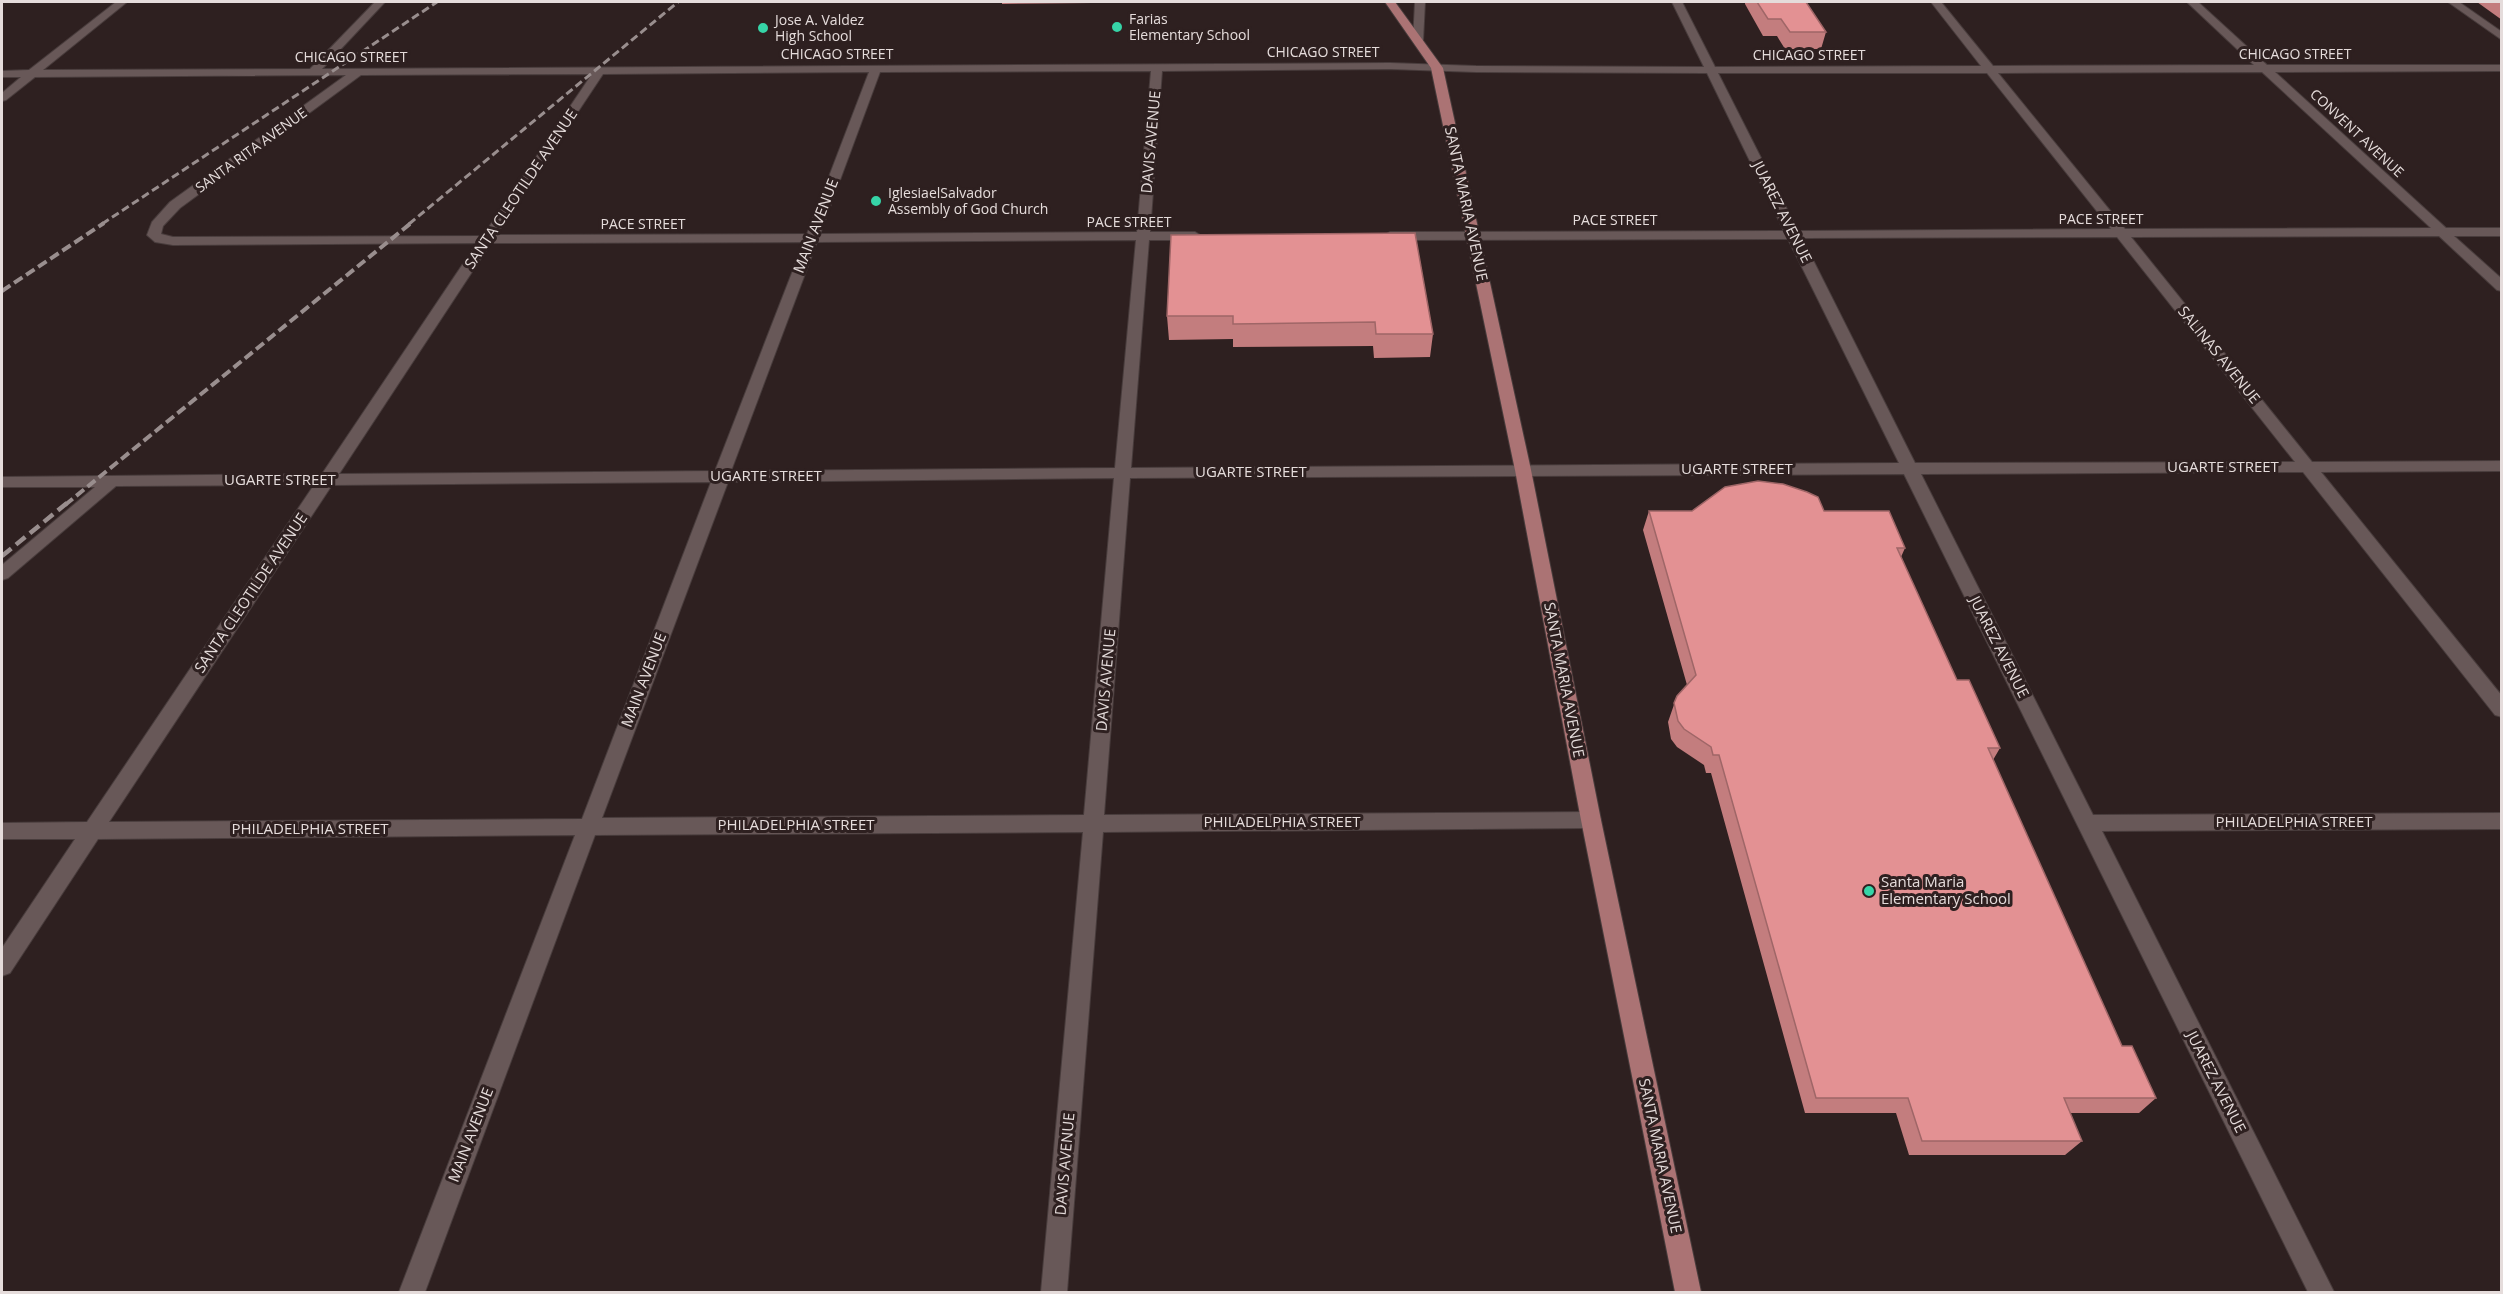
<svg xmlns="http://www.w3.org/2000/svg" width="2503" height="1294" font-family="'Open Sans',sans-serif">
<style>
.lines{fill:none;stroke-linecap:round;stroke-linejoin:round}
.minor-casing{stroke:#483c3c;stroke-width:2}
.major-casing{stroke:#483c3c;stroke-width:2}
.minor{fill:#685858;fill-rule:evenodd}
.major{fill:#ab7374;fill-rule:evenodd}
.rail-far2{stroke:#998e8e;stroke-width:3;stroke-dasharray:8 4;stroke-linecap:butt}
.rail-far1{stroke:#998e8e;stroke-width:4;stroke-dasharray:10 4.5;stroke-linecap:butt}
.rail{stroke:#998e8e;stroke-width:4.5;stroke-dasharray:12 6;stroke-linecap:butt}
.wall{fill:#c37d7e}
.building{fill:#e39193;stroke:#9f6667;stroke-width:1.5}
.poi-dot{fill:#36d4a7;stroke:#2e2020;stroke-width:2}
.labels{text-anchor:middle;stroke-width:6;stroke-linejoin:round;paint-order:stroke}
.far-poi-label{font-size:14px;fill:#e5dcdb;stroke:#2e2020;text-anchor:start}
.far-street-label{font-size:14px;fill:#e5dcdb;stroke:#2e2020}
.street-label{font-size:15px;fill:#e5dcdb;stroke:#2e2020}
.poi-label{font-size:15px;fill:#e5dcdb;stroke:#2e2020;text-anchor:start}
</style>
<rect width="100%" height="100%" fill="#2e2020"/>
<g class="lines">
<g class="minor-casing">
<path id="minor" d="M 116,2 L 127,2 L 43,70 L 310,69 L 375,2 L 385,2 L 322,69 L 1390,63 L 1476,66 L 1704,67 L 1672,2 L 1682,2 L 1715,67 L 1981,66 L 1931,2 L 1941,2 L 1993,66 L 2254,65 L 2187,2 L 2198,2 L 2267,65 L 2502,65 L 2502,71 L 2275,72 L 2446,228 L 2502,228 L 2502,236 L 2454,236 L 2502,279 L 2502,291 L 2497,290 L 2439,236 L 2131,237 L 2312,462 L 2502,461 L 2502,471 L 2321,472 L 2502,696 L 2502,717 L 2495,715 L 2303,472 L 1921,474 L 2093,815 L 2502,813 L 2502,829 L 2102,831 L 2334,1292 L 2308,1292 L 1904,474 L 1130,478 L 1104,815 L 1591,812 L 1598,814 L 1601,820 L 1598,826 L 1591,828 L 1103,832 L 1067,1292 L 1041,1292 L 1083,832 L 595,835 L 425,1292 L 399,1292 L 575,835 L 98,839 L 10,973 L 2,976 L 2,948 L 75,839 L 2,839 L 2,823 L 87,822 L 314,485 L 116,486 L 8,578 L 2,580 L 2,565 L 95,487 L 2,487 L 2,477 L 322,474 L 477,243 L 173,245 L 155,242 L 147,235 L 152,222 L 170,202 L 346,75 L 35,77 L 6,100 L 2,101 L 2,93 L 21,77 L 2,77 L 2,71 L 29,70 ZM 1390,69 L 1476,72 L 1707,73 L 1784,231 L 1390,232 L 1383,236 L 1390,240 L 1788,239 L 1899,463 L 1131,468 L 1149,240 L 1195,240 L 1202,236 L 1195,232 L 1150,232 L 1162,71 ZM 1151,71 L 1137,232 L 820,234 L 880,72 ZM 869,72 L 807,234 L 496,235 L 603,74 ZM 2262,72 L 2431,228 L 2125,229 L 1998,73 ZM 1718,73 L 1987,73 L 2111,229 L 1798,231 ZM 592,74 L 483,236 L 173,237 L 161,234 L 163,226 L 180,208 L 361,75 ZM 2117,237 L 2295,462 L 1915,463 L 1802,238 ZM 1136,240 L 1115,468 L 731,471 L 817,242 ZM 804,242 L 715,471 L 339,474 L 491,243 ZM 1114,478 L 1084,815 L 602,818 L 728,482 ZM 711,482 L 582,819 L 109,822 L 332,485 Z
M 1415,2 L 1425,2 L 1423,41 L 1418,44 L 1413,41 Z
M 2448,2 L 2459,2 L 2502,32 L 2502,40 Z"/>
</g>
<g class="major-casing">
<path id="major" d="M 1385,2 L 1395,2 L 1443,68 L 1531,470 L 1601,820 L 1701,1292 L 1675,1292 L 1581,820 L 1515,470 L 1431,68 Z"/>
</g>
<use href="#minor" class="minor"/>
<use href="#major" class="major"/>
<path class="rail-far2" d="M 102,224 L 437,2
M 409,224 L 678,2"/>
<path class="rail-far1" d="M 2,291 L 104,223
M 65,505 L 411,223"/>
<path class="rail" d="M 2,556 L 67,503"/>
</g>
<path class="wall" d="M 779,2 L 839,2 L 839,3 L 779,3 Z
M 1002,2 L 1093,2 L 1093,3 L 1002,4 Z
M 1745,2 L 1806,2 L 1826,32 L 1821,49 L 1785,49 L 1777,36 L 1763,36 L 1745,4 Z
M 2477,2 L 2502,2 L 2502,20 Z
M 1415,233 L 1433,334 L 1430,357 L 1374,358 L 1373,346 L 1233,347 L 1233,339 L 1169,340 L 1167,316 Z
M 1649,511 L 1824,511 L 1905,548 L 1901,557 L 1957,680 L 2000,748 L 1993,760 L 2122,1046 L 2156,1098 L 2139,1113 L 2070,1113 L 2082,1141 L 2065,1155 L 1909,1155 L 1896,1113 L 1805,1113 L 1711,773 L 1706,773 L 1704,765 L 1677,747 L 1671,739 L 1668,722 L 1677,696 L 1687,685 L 1643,530 Z"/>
<path class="building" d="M 1757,2 L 1806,2 L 1826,32 L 1790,32 L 1781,19 L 1768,19 Z
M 1415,233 L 1433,334 L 1376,334 L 1375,322 L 1233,324 L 1233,316 L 1167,316 L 1171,235 Z
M 1758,481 L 1783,484 L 1807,492 L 1818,497 L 1824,511 L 1889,511 L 1905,548 L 1897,548 L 1957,680 L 1969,680 L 2000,748 L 1988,748 L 2122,1046 L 2132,1046 L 2156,1098 L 2064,1098 L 2082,1141 L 1922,1141 L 1908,1098 L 1816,1098 L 1719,755 L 1713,755 L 1711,747 L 1684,729 L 1678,721 L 1674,703 L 1677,696 L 1696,675 L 1649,511 L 1692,511 L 1725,487 Z"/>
<g class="poi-dot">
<circle cx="1117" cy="27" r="6"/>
<circle cx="763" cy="28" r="6"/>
<circle cx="876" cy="201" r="6"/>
<circle cx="1869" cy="891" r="6"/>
</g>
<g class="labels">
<g class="far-poi-label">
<text x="1129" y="24">Farias<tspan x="1129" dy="16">Elementary School</tspan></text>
<text x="775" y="25">Jose A. Valdez<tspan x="775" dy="16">High School</tspan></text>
<text x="888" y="198">IglesiaelSalvador<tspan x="888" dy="16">Assembly of God Church</tspan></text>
</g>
<g class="far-street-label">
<text x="1323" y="57">CHICAGO STREET</text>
<text x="837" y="59">CHICAGO STREET</text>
<text x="2295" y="59">CHICAGO STREET</text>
<text x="1809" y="60">CHICAGO STREET</text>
<text x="351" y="62">CHICAGO STREET</text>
<text transform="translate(2357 133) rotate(43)" y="5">CONVENT AVENUE</text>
<text transform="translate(251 150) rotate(-36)" y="5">SANTA RITA AVENUE</text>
<text x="2101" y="224">PACE STREET</text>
<text x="1615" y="225">PACE STREET</text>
<text x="1129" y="227">PACE STREET</text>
<text x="643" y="229">PACE STREET</text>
</g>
<g class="street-label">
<text transform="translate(1151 142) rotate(-85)" y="5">DAVIS AVENUE</text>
<text transform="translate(521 189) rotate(-56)" y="5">SANTA CLEOTILDE AVENUE</text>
<text transform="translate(1466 204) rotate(78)" y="5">SANTA MARIA AVENUE</text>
<text transform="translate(1782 212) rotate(63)" y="5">JUAREZ AVENUE</text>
<text transform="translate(816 226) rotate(-69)" y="5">MAIN AVENUE</text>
<text transform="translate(2219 355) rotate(51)" y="5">SALINAS AVENUE</text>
<text x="2223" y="472">UGARTE STREET</text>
<text x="1737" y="474">UGARTE STREET</text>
<text x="1251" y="477">UGARTE STREET</text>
<text x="766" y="481">UGARTE STREET</text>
<text x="280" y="485">UGARTE STREET</text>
<text transform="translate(251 593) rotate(-56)" y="5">SANTA CLEOTILDE AVENUE</text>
<text transform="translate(1999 647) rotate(63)" y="5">JUAREZ AVENUE</text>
<text transform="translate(644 680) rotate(-69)" y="5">MAIN AVENUE</text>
<text transform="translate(1106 680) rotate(-85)" y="5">DAVIS AVENUE</text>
<text transform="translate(1564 680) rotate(79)" y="5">SANTA MARIA AVENUE</text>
<text x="1282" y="827">PHILADELPHIA STREET</text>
<text x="2294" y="827">PHILADELPHIA STREET</text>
<text x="796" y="830">PHILADELPHIA STREET</text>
<text x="310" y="834">PHILADELPHIA STREET</text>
<text transform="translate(2216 1082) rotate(63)" y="5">JUAREZ AVENUE</text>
<text transform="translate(471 1135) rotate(-69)" y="5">MAIN AVENUE</text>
<text transform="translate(1660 1156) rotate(78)" y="5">SANTA MARIA AVENUE</text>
<text transform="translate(1065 1164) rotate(-85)" y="5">DAVIS AVENUE</text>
</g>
<g class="poi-label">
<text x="1881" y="887">Santa Maria<tspan x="1881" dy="17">Elementary School</tspan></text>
</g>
</g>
<rect width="2503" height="1294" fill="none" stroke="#e5dcdb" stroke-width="6"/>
</svg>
